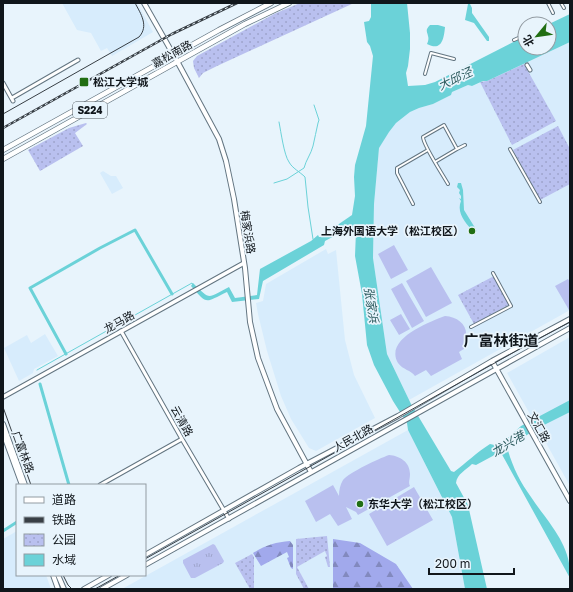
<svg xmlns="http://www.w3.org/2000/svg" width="573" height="592" font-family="'Golos Text','Noto Sans SC',sans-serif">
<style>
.built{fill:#d7ecfc}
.grass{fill:url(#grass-tufts)}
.forest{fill:url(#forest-firs)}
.park{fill:url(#park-dots)}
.pitch{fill:#b9c0ef}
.water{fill:#6bd2d8}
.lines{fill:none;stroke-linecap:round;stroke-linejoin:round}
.stream{stroke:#6bd2d8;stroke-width:1}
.canal{stroke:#6bd2d8;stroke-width:3}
.pedestrian-casing{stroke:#637581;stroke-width:4}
.minor-casing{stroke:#637581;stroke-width:5}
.tertiary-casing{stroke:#637581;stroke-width:5.5}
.secondary-casing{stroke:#637581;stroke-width:6}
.primary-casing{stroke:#637581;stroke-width:6}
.pedestrian{stroke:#fff;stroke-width:2}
.minor{stroke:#fff;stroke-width:3}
.tertiary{stroke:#fff;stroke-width:3.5}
.secondary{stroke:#fff;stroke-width:4}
.primary{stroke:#fff;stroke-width:4.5}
.tram{stroke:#383f45;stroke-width:1}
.rail-casing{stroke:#383f45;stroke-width:2.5}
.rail{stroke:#e8f4fc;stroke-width:1;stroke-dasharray:3;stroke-linecap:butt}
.poi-dot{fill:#216e13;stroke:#e8f4fc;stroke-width:1.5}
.labels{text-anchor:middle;stroke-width:3.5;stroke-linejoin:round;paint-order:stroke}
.shield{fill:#e8f4fc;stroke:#51595e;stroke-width:1}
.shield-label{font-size:10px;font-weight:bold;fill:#10161b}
.street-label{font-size:11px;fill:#10161b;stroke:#e8f4fc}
.poi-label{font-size:11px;font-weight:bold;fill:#10161b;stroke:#e8f4fc;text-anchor:start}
.water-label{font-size:12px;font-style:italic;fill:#2d5b5e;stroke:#e8f4fc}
.district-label{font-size:15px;font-weight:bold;fill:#10161b;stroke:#e8f4fc}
</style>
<defs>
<pattern id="grass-tufts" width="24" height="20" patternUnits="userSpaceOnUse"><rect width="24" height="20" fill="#b9c0ef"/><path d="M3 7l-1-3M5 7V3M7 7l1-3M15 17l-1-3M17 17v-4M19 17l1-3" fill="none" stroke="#9ea4cc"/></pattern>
<pattern id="forest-firs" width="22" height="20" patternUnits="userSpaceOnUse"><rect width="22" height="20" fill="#a1a9ec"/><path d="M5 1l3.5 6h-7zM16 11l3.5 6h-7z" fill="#8289be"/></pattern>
<pattern id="park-dots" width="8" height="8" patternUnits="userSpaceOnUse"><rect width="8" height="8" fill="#b9c0ef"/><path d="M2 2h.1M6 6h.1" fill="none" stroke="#9ea4cc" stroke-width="1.8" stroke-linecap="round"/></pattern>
</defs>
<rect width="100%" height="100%" fill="#e8f4fc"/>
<path class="built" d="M 62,3 L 137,3 L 153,32 L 112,56 L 107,48 L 101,51 L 91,33 L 77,30 Z
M 570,42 L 570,310 L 409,400 L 387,354 L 373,258 L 374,204 L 379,147 L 388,132 L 396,123 L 410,112 L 419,108 L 433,104 L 451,95 L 452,92 L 468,85 L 472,86 L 509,71 Z
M 103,171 L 111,176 L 116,176 L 123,188 L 112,194 L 100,173 Z
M 326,249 L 328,254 L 336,250 L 345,340 L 354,375 L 375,418 L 316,451 L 309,448 L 291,419 L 281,396 L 267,351 L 258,314 L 256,303 L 263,301 L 266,284 Z
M 45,334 L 58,356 L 34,369 L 33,373 L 19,381 L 4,348 L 27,335 L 31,343 Z
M 570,337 L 570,486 L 507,373 Z
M 408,430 L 452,517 L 465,589 L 122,589 Z
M 17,531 L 17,575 L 46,575 L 51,589 L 3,589 L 3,539 Z"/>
<path class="grass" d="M 213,544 L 215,545 L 224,561 L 223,563 L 195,578 L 191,578 L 183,563 L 183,560 Z"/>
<path class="forest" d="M 333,539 L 360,543 L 396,564 L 413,589 L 333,589 Z
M 290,541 L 293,545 L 293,569 L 291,568 L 287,558 L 289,557 L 287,552 L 261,566 L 253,553 C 266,545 276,542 290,541 Z"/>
<path class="park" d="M 300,3 L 354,3 L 217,66 L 203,73 L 199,78 L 194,68 L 193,61 L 197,56 L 274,14 Z
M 524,64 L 556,121 L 512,145 L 480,82 L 487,81 Z
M 86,123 L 87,124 L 75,133 L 83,146 L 40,171 L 28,150 L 69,128 Z
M 558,126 L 570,149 L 570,184 L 540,200 L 513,150 Z
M 494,276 L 510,304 L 474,324 L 458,295 Z
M 327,536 L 330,567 L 328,567 L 325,557 L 327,556 L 325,551 L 297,567 L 309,589 L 304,589 L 296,574 L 296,539 Z
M 252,554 L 254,557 L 254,589 L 250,589 L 235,563 Z"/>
<path class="pitch" d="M 394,245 L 408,270 L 391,279 L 378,254 Z
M 431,267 L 452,303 L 426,317 L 406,281 Z
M 568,279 L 570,282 L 570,310 L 569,310 L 555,286 Z
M 402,283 L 424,321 L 412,328 L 391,289 Z
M 401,314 L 410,329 L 399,335 L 390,320 Z
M 445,316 C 460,317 471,328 464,343 L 467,347 L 459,352 L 462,359 L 431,376 L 426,370 L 415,376 C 411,370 403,370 398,363 C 384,339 429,322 445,316 Z
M 389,455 C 400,456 410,462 410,474 C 410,480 408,482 410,486 L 358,515 L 356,512 L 346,507 L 352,519 L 338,526 L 330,514 L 316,522 L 305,501 L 333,485 L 339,496 C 339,490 340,485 343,480 C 350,472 378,459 389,455 Z
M 414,487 L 433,520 L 387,546 L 369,514 Z"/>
<path class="water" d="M 371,3 L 407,3 L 410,33 L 410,49 L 408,66 L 406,73 L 408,86 L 425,85 L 435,82 L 525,36 L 525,48 L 549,48 L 549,24 L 570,14 L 570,42 L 487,81 L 483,81 L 472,86 L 468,85 L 452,92 L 451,95 L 433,104 L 419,108 L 410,112 L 396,123 L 389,132 L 379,148 L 374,204 L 373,258 L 387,354 L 411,404 L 451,471 L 454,472 C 466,463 477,452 490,444 L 499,446 L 521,426 L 570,400 L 570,412 L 540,427 L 507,447 C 512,466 520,482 531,497 C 546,520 570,543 570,573 L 502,451 L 476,465 L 472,464 C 466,470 457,474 456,483 L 468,505 L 487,589 L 465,589 L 452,517 L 408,430 L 407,423 L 393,401 L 374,365 L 367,345 L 362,294 L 355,256 L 356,231 L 350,230 L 340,235 L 338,234 L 325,241 L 324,245 L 263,281 L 259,299 L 232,302 L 227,292 C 204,303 208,305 191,286 L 193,283 C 211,301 207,298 229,287 L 235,298 L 257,295 L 260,269 L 311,241 L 318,235 L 319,237 L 323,237 L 336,230 L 336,226 L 352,215 L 355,196 L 354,177 L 355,165 L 366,126 L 373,56 L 370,46 L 367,42 L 364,22 L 369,21 L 371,17 Z
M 468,4 L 470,4 L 472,8 L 472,13 L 489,37 L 489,41 L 487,41 L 474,23 L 465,20 Z
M 430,25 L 438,25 L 445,27 C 444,38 442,52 427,44 C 428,42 429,39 428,36 C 427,31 425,30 430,25 Z
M 458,183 L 461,183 L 463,190 L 464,210 L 477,231 L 475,233 C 466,224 456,213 461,201 L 459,198 L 461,199 L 461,196 L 459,193 L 460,190 L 457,187 Z"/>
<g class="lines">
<path class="stream" d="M 279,122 C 281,132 284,155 289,162 C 292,168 300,172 305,177 L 308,207 L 313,239
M 274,183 L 287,179 L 304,168 C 306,160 311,154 313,146 C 315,138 316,131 318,123 L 319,120 L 314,105
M 37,370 L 192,283 L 193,285"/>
<path class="canal" d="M 66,354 L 30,288 L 100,248 L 135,230 L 172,294
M 40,384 L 69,485
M 499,446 L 570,575
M 3,531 L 17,522"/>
<g class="pedestrian-casing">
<path id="pedestrian" d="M 548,3 L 553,13
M 561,3 L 564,8
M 514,40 L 525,35
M 425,74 L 431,53 L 454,59
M 457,149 L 465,145
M 510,149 L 540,202
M 435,162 L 457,149 L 444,125 L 423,137 C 423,145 443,175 448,184
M 413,204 L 397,173 L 397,168 L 428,150
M 471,327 L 511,306 L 493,273"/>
</g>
<g class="minor-casing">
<path id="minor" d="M 527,65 L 530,70
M 3,83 L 13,101
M 12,98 L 78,60
M 121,331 L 182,439 L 229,519
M 100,485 L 182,439"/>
</g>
<g class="tertiary-casing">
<path id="tertiary" d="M 3,397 L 244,263"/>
</g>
<g class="secondary-casing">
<path id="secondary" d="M 144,3 L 177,61 L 219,139 L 226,161 L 234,199 L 245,268 L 250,322 L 258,358 L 277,409 L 311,472
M 492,361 L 570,501
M 3,424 L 25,485
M 3,433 L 22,485
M 145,555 L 299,468 L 398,416 L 492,361 L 570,319
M 145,565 L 570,328
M 53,575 L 58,589
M 58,575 L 64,589
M 84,589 L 109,575
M 102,589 L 127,575"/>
</g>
<g class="primary-casing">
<path id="primary" d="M 3,150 L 219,30 L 271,3
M 3,159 L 245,24 L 289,3"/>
</g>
<use href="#pedestrian" class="pedestrian"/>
<use href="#minor" class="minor"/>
<use href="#tertiary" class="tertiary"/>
<use href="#secondary" class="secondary"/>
<use href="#primary" class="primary"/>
<path class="tram" d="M 3,114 L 139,37 C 149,26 141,14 135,3
M 3,407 L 31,485
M 145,559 L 525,346 L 570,322
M 63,575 L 68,585 L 72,589
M 95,589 L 120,575"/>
<g class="rail-casing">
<path id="rail" d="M 3,128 L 172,34 L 237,3"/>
</g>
<use href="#rail" class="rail"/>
</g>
<g class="poi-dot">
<rect x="79" y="77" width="10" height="10" rx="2"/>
<circle cx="472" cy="231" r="4"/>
<circle cx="360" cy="504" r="4"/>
</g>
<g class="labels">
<rect class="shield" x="73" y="102" width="34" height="16" rx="3"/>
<g class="shield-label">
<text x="90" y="114">S224</text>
</g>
<g class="street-label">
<text transform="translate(172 54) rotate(-29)" y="4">嘉松南路</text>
<text transform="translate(248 232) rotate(81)" y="4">梅家浜路</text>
<text transform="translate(119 322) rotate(-29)" y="4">龙马路</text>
<text transform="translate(182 421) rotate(61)" y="4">云清路</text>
<text transform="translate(539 427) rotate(61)" y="4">文汇路</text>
<text transform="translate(353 438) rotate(-29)" y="4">人民北路</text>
<text transform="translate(23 452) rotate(70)" y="4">广富林路</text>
</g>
<g class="poi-label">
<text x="93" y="86">松江大学城</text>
<text x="464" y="235" text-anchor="end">上海外国语大学（松江校区）</text>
<text x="368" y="508">东华大学（松江校区）</text>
</g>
<g class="water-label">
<text transform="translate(455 79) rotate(-25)" y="4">大邱泾</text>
<text transform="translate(371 305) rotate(81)" y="4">张家浜</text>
<text transform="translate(508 444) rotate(-31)" y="4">龙兴港</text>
</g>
<g class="district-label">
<text x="501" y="346">广富林街道</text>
</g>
</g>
<rect width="573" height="592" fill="none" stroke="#10161b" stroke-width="8"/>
<rect x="16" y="484" width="130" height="92" fill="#e8f4fc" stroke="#929ba2"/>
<rect x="24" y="497" width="20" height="6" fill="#ffffff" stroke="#929ba2"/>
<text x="52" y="504" font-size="12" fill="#10161b">道路</text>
<rect x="24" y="517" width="20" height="6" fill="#383f45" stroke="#929ba2"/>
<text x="52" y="524" font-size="12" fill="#10161b">铁路</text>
<rect x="24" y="534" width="20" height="12" fill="url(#park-dots)" stroke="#929ba2"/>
<text x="52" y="544" font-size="12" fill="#10161b">公园</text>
<rect x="24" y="554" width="20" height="12" fill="#6bd2d8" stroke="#929ba2"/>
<text x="52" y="564" font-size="12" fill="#10161b">水域</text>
<g transform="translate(537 36) rotate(241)"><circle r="19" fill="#e8f4fc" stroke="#929ba2"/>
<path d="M0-3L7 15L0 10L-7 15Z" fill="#216e13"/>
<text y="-6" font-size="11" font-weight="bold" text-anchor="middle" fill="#10161b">北</text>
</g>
<path d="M429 568v6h85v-6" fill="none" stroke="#10161b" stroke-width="2"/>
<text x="435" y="568" font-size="12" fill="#10161b" stroke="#e8f4fc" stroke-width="3" paint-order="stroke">200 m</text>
</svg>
